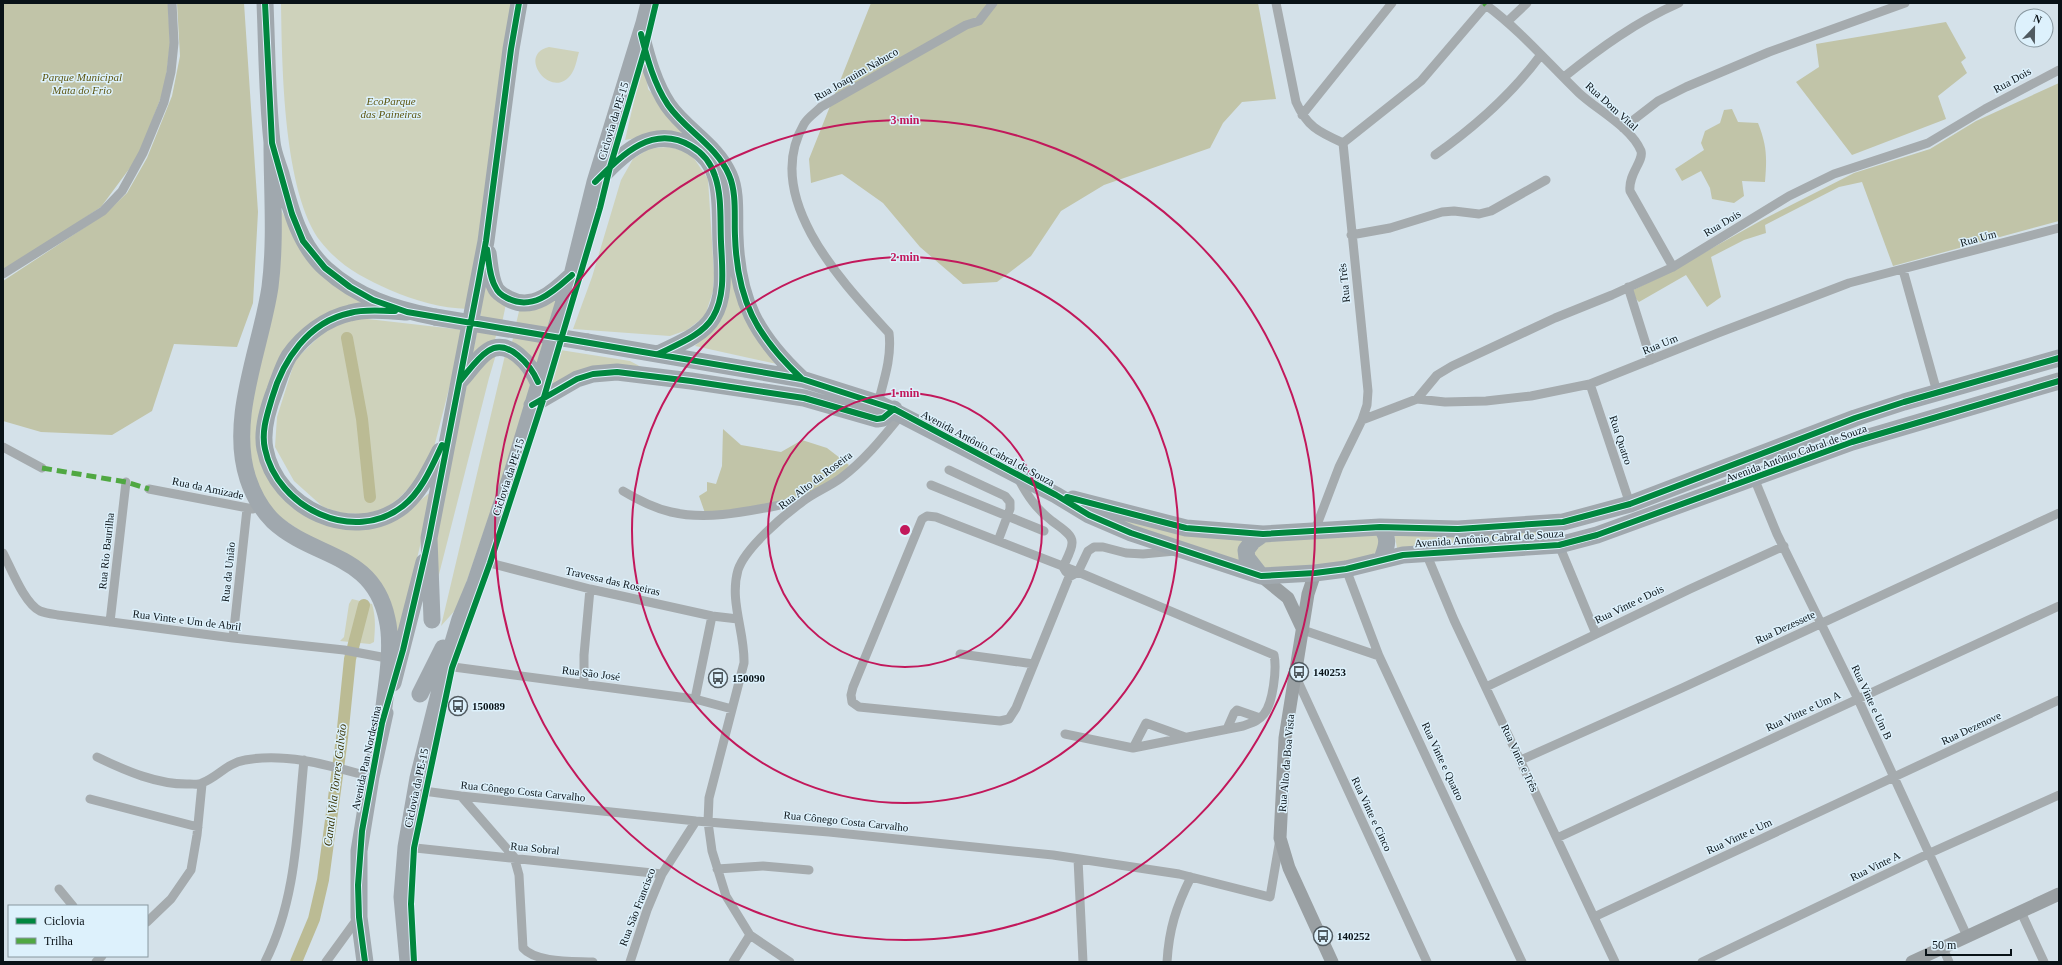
<svg xmlns="http://www.w3.org/2000/svg" width="2062" height="965" font-family="Georgia,serif">
<style>
.green{fill:#ced2bb}
.forest{fill:#c1c4a8}
.lines{fill:none;stroke-linecap:round;stroke-linejoin:round}
.canal{stroke:#bbbb94;stroke-width:12}
.street{stroke:#a5abae;stroke-width:9}
.secondary{stroke:#9aa0a3;stroke-width:13}
.highway{stroke:#a0a8ae;stroke-width:17}
.highway-bridge{stroke:#a0a8ae;stroke-width:17}
.quiet{stroke:#50a842;stroke-width:5;stroke-dasharray:10 5;stroke-linecap:butt}
.cycleway-casing{stroke:#ddf1fc;stroke-width:8}
.cycleway{stroke:#00873e;stroke-width:6}
.ring{fill:none;stroke:#c2185b;stroke-width:2}
.labels{text-anchor:middle;stroke-width:3;stroke-linejoin:round;paint-order:stroke}
.street-label{font-size:11px;fill:#091217;stroke:#ddf1fc}
.park-label{font-size:11px;font-style:italic;fill:#5d5610;stroke:#ddf1fc}
.poi-label{font-size:11px;font-weight:bold;fill:#091217;stroke:#ddf1fc;text-anchor:start}
.water-label{font-size:12px;font-style:italic;fill:#393403;stroke:#ddf1fc}
.centre{fill:#c2185b;stroke:#ddf1fc;stroke-width:2}
.ring-label{font-size:12px;text-anchor:middle;font-weight:bold;fill:#c2185b;stroke:#ddf1fc;stroke-width:3;stroke-linejoin:round;paint-order:stroke}
</style>
<rect width="100%" height="100%" fill="#d4e1e9"/>
<path class="green" d="M 281,3 L 512,3 L 468,309 C 440,308 416,301 390,290 C 363,278 340,266 321,242 C 283,193 282,65 281,3 Z
M 549,47 L 579,52 C 577,58 576,67 572,73 C 553,103 515,55 549,47 Z
M 644,58 L 648,89 L 669,113 L 710,151 L 726,177 L 736,278 L 746,314 L 777,364 L 695,346 L 718,323 L 726,300 L 727,277 L 721,184 L 711,161 L 696,145 L 674,137 L 654,135 L 625,140 Z
M 671,147 L 691,154 L 708,179 L 714,274 L 713,291 L 705,316 L 687,330 L 670,336 L 573,329 L 592,277 L 621,180 L 633,159 L 650,148 Z
M 278,204 L 301,248 L 377,305 L 296,338 L 260,452 L 315,519 L 412,507 L 433,490 L 396,649 L 390,605 L 315,541 L 264,506 L 246,453 Z
M 486,271 L 506,304 L 502,323 L 480,319 Z
M 565,289 L 550,331 L 516,324 L 520,307 Z
M 359,318 L 464,330 L 431,459 L 415,482 L 398,499 L 384,509 L 363,514 L 341,513 L 323,507 L 294,481 L 275,447 L 277,417 L 295,360 L 330,326 Z
M 478,327 L 497,331 L 494,344 L 470,367 Z
M 514,334 L 548,340 L 538,372 L 511,346 Z
M 554,349 L 630,361 L 649,371 L 612,369 L 539,396 Z
M 497,351 L 489,378 L 435,590 L 432,539 L 468,380 Z
M 506,351 L 531,375 L 528,402 L 458,607 L 441,626 Z
M 1093,507 L 1256,537 L 1248,567 L 1137,531 Z
M 1557,529 L 1559,533 L 1397,548 L 1394,532 Z
M 1377,531 L 1384,549 L 1358,562 L 1265,569 L 1253,558 L 1254,546 L 1266,541 Z
M 352,599 L 372,604 C 376,617 375,628 374,642 L 370,644 L 340,641 L 344,637 L 349,604 Z"/>
<path class="forest" d="M 3,3 L 168,3 L 170,44 L 165,87 L 138,157 L 101,207 L 3,272 Z
M 177,3 L 244,3 L 258,212 L 253,303 L 237,347 L 174,344 L 152,411 L 112,435 L 41,432 L 3,421 L 3,281 L 105,214 L 127,193 L 147,158 L 172,96 L 180,56 Z
M 871,3 L 1258,3 L 1276,99 L 1242,102 L 1223,123 L 1210,148 L 1104,185 L 1061,211 L 1031,256 L 997,282 L 963,284 L 920,247 L 883,203 L 842,174 L 811,183 L 809,159 Z
M 1946,22 L 1966,58 L 1961,62 L 1967,73 L 1938,96 L 1946,119 L 1852,155 L 1796,82 L 1819,67 L 1816,44 Z
M 2059,83 L 2059,221 L 1893,266 L 1862,182 L 1839,187 L 1765,225 L 1766,233 L 1744,240 L 1711,257 L 1721,297 L 1707,307 L 1686,275 L 1639,302 L 1629,292 L 1666,274 L 1762,220 L 1854,173 L 1930,149 L 1976,121 Z
M 1732,109 L 1738,122 L 1758,123 C 1767,146 1767,157 1765,182 L 1742,181 L 1744,196 L 1734,203 L 1712,199 L 1710,188 L 1701,171 L 1682,181 L 1675,169 L 1704,150 L 1701,143 L 1705,131 L 1720,123 L 1724,110 Z
M 723,429 L 741,445 L 781,452 L 802,440 L 827,448 L 849,465 L 843,473 L 801,498 L 715,513 L 705,513 L 699,496 L 707,491 L 707,482 L 716,484 L 722,466 Z"/>
<g class="lines">
<path class="canal" d="M 347,338 L 362,419 L 370,497
M 296,962 L 314,919 L 323,880 L 342,738 L 350,659 L 364,605"/>
<path class="street" d="M 1276,3 L 1296,102 C 1307,127 1319,132 1343,143
M 1508,21 L 1527,3
M 1564,77 C 1600,48 1636,22 1679,3
M 1302,115 L 1392,3
M 1623,128 L 1658,101 L 1686,87 L 1769,52 L 1905,3
M 1343,143 L 1421,81 L 1486,5 C 1520,30 1548,63 1579,93 C 1597,110 1631,127 1641,151 C 1644,161 1628,174 1630,191 L 1673,267
M 1435,155 C 1476,126 1511,95 1540,56
M 1351,235 L 1390,228 L 1442,212 L 1454,211 L 1479,214 L 1491,211 L 1546,180
M 1903,270 L 1937,392
M 3,274 L 103,211 L 122,191 L 143,153 L 164,102 L 171,72 L 174,43 L 172,3
M 1628,287 L 1651,360
M 1590,384 L 1630,504
M 1417,399 L 1437,375 L 1452,366 L 1555,318 L 1612,295 L 1673,267 L 1789,196 L 1834,174 L 1928,143 L 1985,109 L 2059,70
M 878,403 C 884,380 892,357 889,333 C 843,283 761,198 804,124 C 807,118 816,112 821,107 L 966,25 L 979,21 L 993,3
M 1362,420 L 1417,399 L 1445,402 L 1486,401 L 1531,396 L 1590,384 L 1718,333 L 1849,283 L 2059,228
M 3,447 L 42,468
M 949,470 L 1005,496 L 1010,502 L 1010,509 L 998,541
M 1018,478 C 1027,495 1036,509 1052,521 C 1058,526 1073,534 1072,543 C 1072,550 1066,560 1063,567 L 1066,572
M 1754,478 L 1777,534 L 1858,699 L 1967,936
M 931,485 L 1044,531
M 149,489 L 253,509
M 623,491 C 638,500 654,508 671,512 C 713,522 760,508 802,501
M 1315,530 L 1339,467 L 1362,420 L 1367,405 L 1368,391 L 1343,143
M 1559,545 L 1596,634
M 3,553 C 11,568 24,603 40,611 C 45,613 52,614 58,615 L 233,638 L 344,650 L 392,659
M 1426,553 L 1454,620 L 1615,962
M 482,561 L 590,589 L 712,616 L 738,619
M 1346,569 L 1379,656 L 1522,962
M 110,622 L 126,482
M 1303,630 L 1379,656
M 233,638 L 247,509
M 960,654 L 1034,664
M 446,666 L 695,699 L 732,709
M 1295,675 L 1427,962
M 584,684 L 584,655 L 590,589
M 1486,687 L 1690,589 L 1784,546
M 695,699 L 712,616
M 1227,729 L 1234,713 L 1237,710 L 1260,718
M 1065,734 L 1133,748 L 1243,726 C 1251,723 1259,721 1264,714 C 1273,703 1277,669 1274,655 L 1078,572 L 936,517 L 927,516 L 922,519 L 853,687 L 851,695 L 852,702 L 859,707 L 1000,721 L 1009,719 L 1016,708 L 1069,577 L 1078,572 L 1088,551 L 1094,547 L 1103,547 L 1126,553 L 1143,554 L 1175,551
M 1133,748 L 1146,723 L 1185,737
M 97,757 C 126,771 158,785 190,784 C 194,784 199,785 202,783 C 218,777 227,763 245,760 C 287,752 331,766 371,777
M 1521,760 L 1682,688 L 2059,513
M 416,790 L 461,796 L 696,821 L 829,832 L 1053,855 L 1179,874 L 1270,897 L 1280,839
M 461,796 L 514,857 L 519,875 L 523,948 C 536,963 573,961 593,962
M 90,799 L 198,827
M 1557,838 L 2059,606
M 406,847 L 662,874
M 1078,859 L 1083,962
M 717,869 L 763,866 L 809,870
M 59,889 L 73,906
M 2021,912 L 2044,962
M 1594,917 L 2059,700
M 147,922 L 171,899 L 191,870 L 197,835 L 202,784
M 1943,948 L 1949,962
M 96,962 L 102,956
M 265,962 C 297,899 297,828 304,760
M 326,962 L 358,918
M 630,962 L 647,910 L 662,874 L 696,821
M 733,962 L 750,935
M 790,962 L 750,935 L 726,896 L 712,851 L 708,822 L 709,798 L 744,663 C 745,632 729,601 738,570 C 745,548 784,515 802,502 C 815,492 829,487 841,478 C 865,460 884,436 902,414
M 1167,962 C 1169,929 1176,907 1191,877
M 1702,962 L 1930,853 L 2059,795"/>
<path class="secondary" d="M 1315,573 L 1308,594 L 1285,738 L 1280,838 L 1289,868 L 1332,962
M 1261,576 L 1288,598 L 1303,630
M 1912,962 L 2059,894"/>
<path class="highway" d="M 265,3 C 267,49 267,97 272,142 C 273,153 278,164 281,174 C 290,208 299,245 326,269 C 357,297 394,309 435,317
M 641,34 C 647,58 654,84 668,105 C 686,131 716,145 729,175 C 737,193 734,217 735,236 C 737,300 756,336 802,379
M 272,143 C 272,191 276,240 270,287 C 261,348 228,419 248,479 C 253,494 262,510 273,521 C 314,559 373,552 387,619 C 394,648 385,693 382,723
M 599,179 C 624,152 653,124 692,147 C 703,153 712,164 716,177 C 722,197 720,222 721,243 C 722,267 726,296 713,317 C 703,335 676,345 658,354
M 488,253 C 490,264 490,279 496,289 C 499,294 504,296 509,299 C 533,312 555,291 571,276
M 407,312 C 388,311 368,308 350,313 C 326,318 303,336 289,356 C 283,366 279,379 275,390 C 268,408 261,430 265,449 C 276,508 353,545 403,506 C 420,492 430,470 440,451
M 587,342 L 802,379 L 878,403 L 1056,495 L 1089,515 L 1131,533 L 1261,576 L 1315,573 L 1346,569 L 1403,555 L 1559,545 L 1597,535 L 1852,442 L 2059,381
M 460,381 C 469,372 477,358 488,351 C 509,337 531,366 538,382
M 532,405 L 577,379 L 593,374 L 617,372 L 691,381 L 804,398 L 877,419 L 883,418 L 894,409
M 1073,499 L 1186,528 L 1263,534 L 1380,527 L 1458,529 L 1563,522 L 1630,504 L 1855,418 L 1904,402 L 2059,358
M 1380,527 C 1391,537 1386,548 1382,559
M 1261,576 L 1247,558 L 1246,550 L 1253,541 L 1263,534
M 432,620 L 429,538 L 486,241 L 511,49 L 519,3
M 393,683 L 424,562
M 420,694 L 443,648
M 365,962 L 359,917 L 359,851 L 371,777 L 385,713
M 408,962 L 402,897 L 406,847 L 418,778 L 446,666 L 460,619 L 475,583 L 513,470 L 572,275 L 595,182 L 644,23 L 649,3"/>
<path class="highway-bridge" d="M 435,317 L 587,342"/>
<path class="quiet" d="M 1484,3 L 1486,5
M 42,468 L 126,482 L 149,489"/>
<g class="cycleway-casing">
<path id="cycleway" d="M 265,3 L 272,143 L 292,214 L 303,241 L 325,268 L 350,287 L 373,300 L 407,312 L 802,379 L 894,409 L 1056,495 L 1089,515 L 1131,533 L 1261,576 L 1315,573 L 1346,569 L 1403,555 L 1559,545 L 1597,535 L 1852,442 L 2059,381
M 641,34 C 647,58 654,84 668,105 C 686,131 716,145 729,175 C 737,193 734,217 735,236 C 737,300 756,336 802,379
M 595,182 C 621,156 652,123 691,146 C 703,153 711,163 715,176 C 722,196 720,221 721,242 C 722,266 726,295 713,317 C 703,335 676,345 658,354
M 487,249 C 489,261 489,277 496,288 C 498,293 503,296 507,298 C 533,312 555,290 572,275
M 395,311 C 380,311 364,309 350,313 C 308,322 283,360 272,398 C 267,415 261,432 265,449 C 277,508 354,545 403,506 C 422,491 432,466 442,445
M 460,381 C 468,372 477,358 488,351 C 508,337 531,366 538,382
M 532,405 L 577,379 L 593,374 L 617,372 L 691,381 L 804,398 L 877,419 L 883,418 L 894,409
M 1067,497 L 1186,528 L 1263,534 L 1380,527 L 1458,529 L 1563,522 L 1630,504 L 1855,418 L 1904,402 L 2059,358
M 365,962 L 359,917 L 358,885 L 362,831 L 382,723 L 403,650 L 429,538 L 478,285 L 486,241 L 511,49 L 519,3
M 414,962 L 411,904 L 414,848 L 452,668 L 490,563 L 544,397 L 600,208 L 610,167 L 645,49 L 656,3"/>
</g>
<use href="#cycleway" class="cycleway"/>
</g>
<g class="ring">
<circle cx="905" cy="530" r="137"/>
<circle cx="905" cy="530" r="273"/>
<circle cx="905" cy="530" r="410"/>
</g>
<defs>
<g id="bus-ring" transform="scale(1)"><circle r="9.5" fill="#ddf1fc" stroke="#505a60" stroke-width="1.5"/><path d="M-5-6H5V4H4V6H2V4H-2V6H-4V4H-5ZM-3.5-4V0h7V-4ZM-3.5 1.2v1.5H-2V1.2ZM2 1.2v1.5H3.5V1.2Z" fill="#505a60"/></g>
</defs>
<g fill-rule="evenodd">
<use href="#bus-ring" x="1299" y="672"/>
<use href="#bus-ring" x="718" y="678"/>
<use href="#bus-ring" x="458" y="706"/>
<use href="#bus-ring" x="1323" y="936"/>
</g>
<g class="labels">
<g class="street-label">
<text transform="translate(856 74) rotate(-30)" y="4">Rua Joaquim Nabuco</text>
<text transform="translate(2012 80) rotate(-29)" y="4">Rua Dois</text>
<text transform="translate(1612 106) rotate(42)" y="4">Rua Dom Vital</text>
<text transform="translate(613 121) rotate(-73)" y="4">Ciclovia da PE-15</text>
<text transform="translate(1722 223) rotate(-31)" y="4">Rua Dois</text>
<text transform="translate(1978 238) rotate(-15)" y="4">Rua Um</text>
<text transform="translate(1344 283) rotate(-96)" y="4">Rua Três</text>
<text transform="translate(1660 344) rotate(-22)" y="4">Rua Um</text>
<text transform="translate(1621 440) rotate(72)" y="4">Rua Quatro</text>
<text transform="translate(988 448) rotate(28)" y="4">Avenida Antônio Cabral de Souza</text>
<text transform="translate(1796 453) rotate(-20)" y="4">Avenida Antônio Cabral de Souza</text>
<text transform="translate(508 477) rotate(-72)" y="4">Ciclovia da PE-15</text>
<text transform="translate(815 480) rotate(-37)" y="4">Rua Alto da Roseira</text>
<text transform="translate(208 488) rotate(12)" y="4">Rua da Amizade</text>
<text transform="translate(1489 538) rotate(-4)" y="4">Avenida Antônio Cabral de Souza</text>
<text transform="translate(106 551) rotate(-84)" y="4">Rua Rio Baurilha</text>
<text transform="translate(228 572) rotate(-84)" y="4">Rua da União</text>
<text transform="translate(613 581) rotate(13)" y="4">Travessa das Roseiras</text>
<text transform="translate(1629 604) rotate(-26)" y="4">Rua Vinte e Dois</text>
<text transform="translate(187 620) rotate(7)" y="4">Rua Vinte e Um de Abril</text>
<text transform="translate(1785 627) rotate(-25)" y="4">Rua Dezessete</text>
<text transform="translate(591 673) rotate(7)" y="4">Rua São José</text>
<text transform="translate(1872 702) rotate(65)" y="4">Rua Vinte e Um B</text>
<text transform="translate(1803 711) rotate(-25)" y="4">Rua Vinte e Um A</text>
<text transform="translate(1971 728) rotate(-25)" y="4">Rua Dezenove</text>
<text transform="translate(366 758) rotate(-78)" y="4">Avenida Pan Nordestina</text>
<text transform="translate(1520 758) rotate(65)" y="4">Rua Vinte e Três</text>
<text transform="translate(1443 761) rotate(65)" y="4">Rua Vinte e Quatro</text>
<text transform="translate(1286 763) rotate(-85)" y="4">Rua Alto da Boa Vista</text>
<text transform="translate(416 788) rotate(-78)" y="4">Ciclovia da PE-15</text>
<text transform="translate(523 791) rotate(6)" y="4">Rua Cônego Costa Carvalho</text>
<text transform="translate(1372 814) rotate(65)" y="4">Rua Vinte e Cinco</text>
<text transform="translate(846 821) rotate(6)" y="4">Rua Cônego Costa Carvalho</text>
<text transform="translate(1739 836) rotate(-25)" y="4">Rua Vinte e Um</text>
<text transform="translate(535 848) rotate(6)" y="4">Rua Sobral</text>
<text transform="translate(1875 866) rotate(-26)" y="4">Rua Vinte A</text>
<text transform="translate(637 907) rotate(-69)" y="4">Rua São Francisco</text>
</g>
<g class="park-label">
<text x="82" y="81">Parque Municipal<tspan x="82" dy="13">Mata do Frio</tspan></text>
<text x="391" y="105">EcoParque<tspan x="391" dy="13">das Paineiras</tspan></text>
</g>
<g class="poi-label">
<text x="1313" y="676">140253</text>
<text x="732" y="682">150090</text>
<text x="472" y="710">150089</text>
<text x="1337" y="940">140252</text>
</g>
<g class="water-label">
<text transform="translate(335 785) rotate(-83)" y="4">Canal Vila Torres Galvão</text>
</g>
</g>
<circle cx="905" cy="530" r="6" class="centre"/>
<g class="ring-label">
<text x="905" y="124">3 min</text>
<text x="905" y="261">2 min</text>
<text x="905" y="397">1 min</text>
</g>
<rect width="2062" height="965" fill="none" stroke="#091217" stroke-width="8"/>
<rect x="8" y="905" width="140" height="52" fill="#ddf1fc" stroke="#8898a0"/>
<rect x="16" y="918" width="20" height="6" fill="#00873e" stroke="#8898a0"/>
<text x="44" y="925" font-size="12" fill="#091217">Ciclovia</text>
<rect x="16" y="938" width="20" height="6" fill="#50a842" stroke="#8898a0"/>
<text x="44" y="945" font-size="12" fill="#091217">Trilha</text>
<g transform="translate(2034 28) rotate(22)"><circle r="19" fill="#ddf1fc" stroke="#8898a0"/>
<path d="M0-3L7 15L0 10L-7 15Z" fill="#505a60"/>
<text y="-6" font-size="11" font-weight="bold" text-anchor="middle" fill="#091217">N</text>
</g>
<path d="M1926 949v6h85v-6" fill="none" stroke="#091217" stroke-width="2"/>
<text x="1932" y="949" font-size="12" fill="#091217" stroke="#ddf1fc" stroke-width="3" paint-order="stroke">50 m</text>
</svg>
